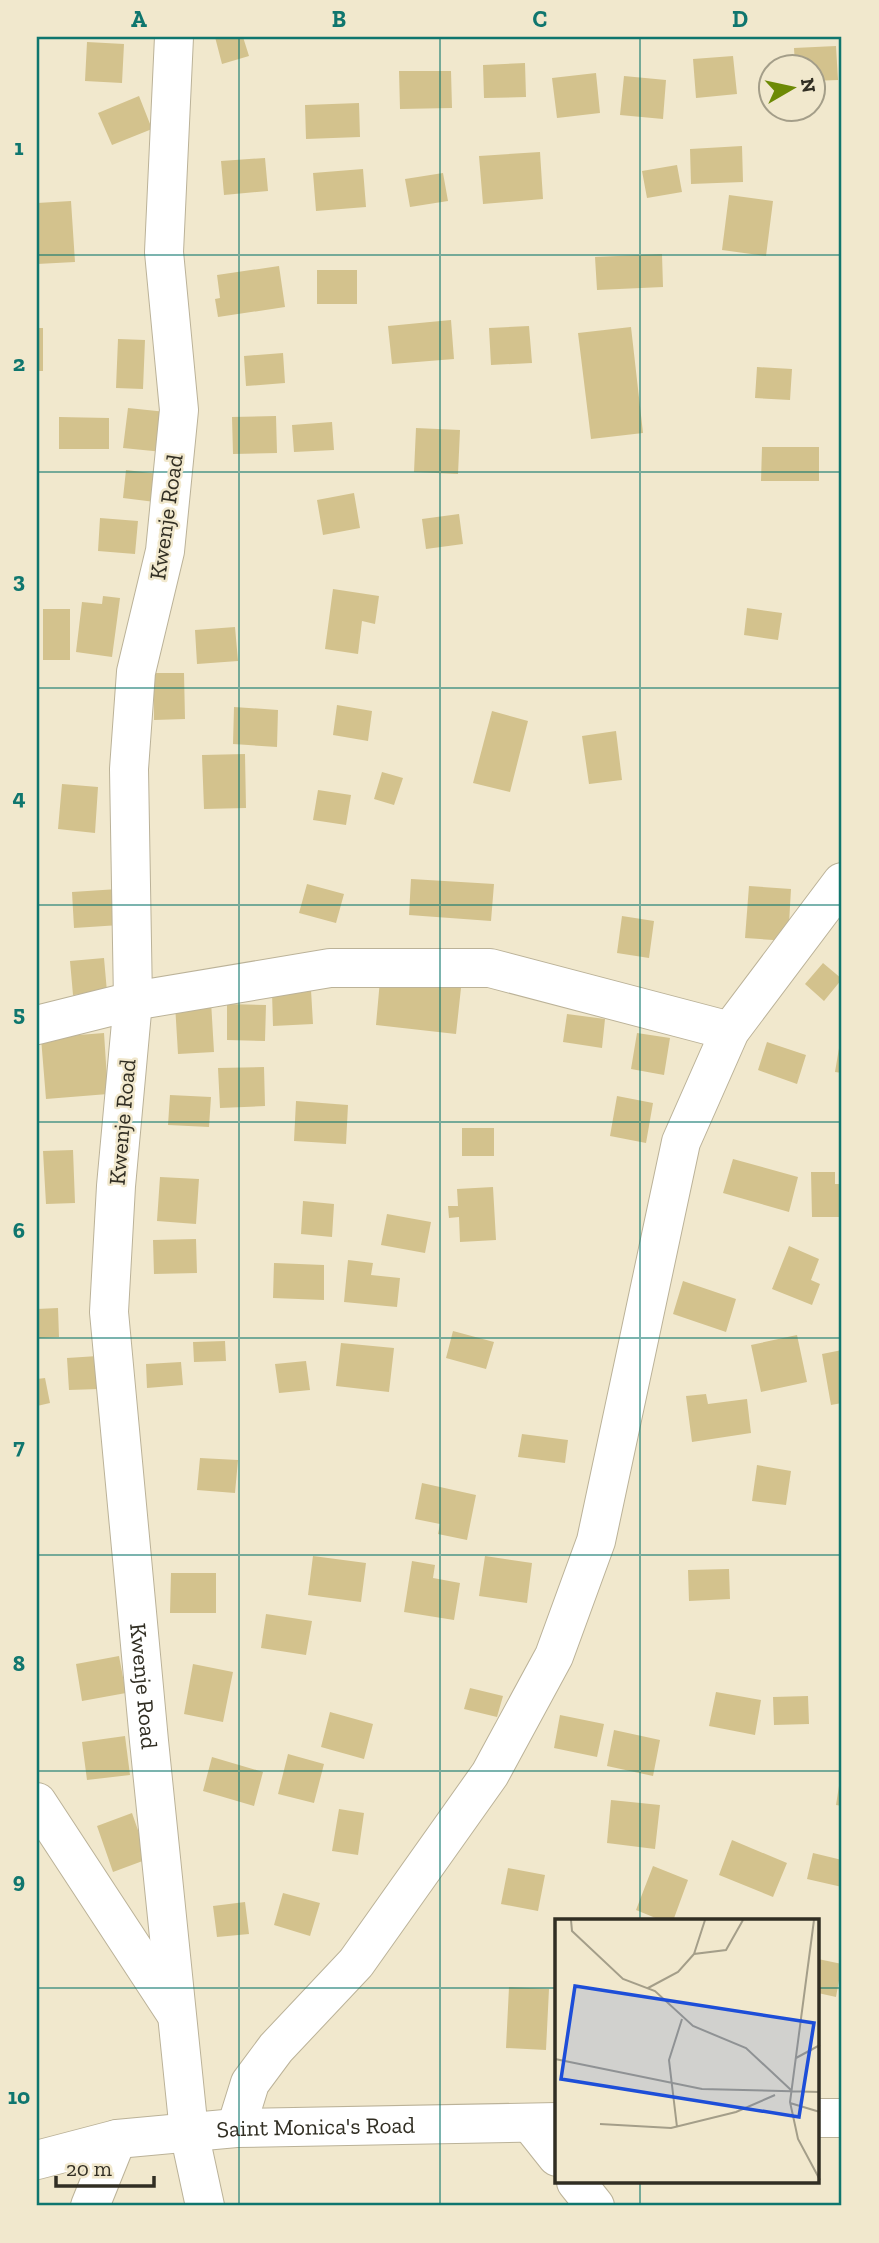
<svg xmlns="http://www.w3.org/2000/svg" width="879" height="2243" font-family="'Zilla Slab',serif">
<style>
.building{fill:#d3c28d}
.lines{fill:none;stroke-linecap:round;stroke-linejoin:round}
.minor-casing{stroke:#bbb298;stroke-width:40}
.minor{stroke:#fff;stroke-width:38}
.grid{fill:none;stroke:#0f766e;stroke-width:2;stroke-opacity:0.55}
.labels{text-anchor:middle;stroke-width:5;stroke-linejoin:round;paint-order:stroke}
.street-label{font-size:23px;fill:#312e23;stroke:#f1e8cd}
.inset-road{fill:none;stroke:#a49e89;stroke-width:2}
.view{fill:#1d4ed8;fill-opacity:0.15;stroke:#1d4ed8;stroke-width:3.5}
.inset-edge{fill:none;stroke:#312e23;stroke-width:3.5}
.neatline{fill:none;stroke:#0f766e;stroke-width:2.5}
.grid-label{font-size:23px;text-anchor:middle;font-weight:bold;fill:#0f766e}
</style>
<rect width="100%" height="100%" fill="#f1e8cd"/>
<path class="building" d="M 215,37 L 243,37 L 249,56 L 222,64 Z
M 87,42 L 124,44 L 122,83 L 85,81 Z
M 836,46 L 838,80 L 812,81 L 812,66 L 795,66 L 794,48 Z
M 733,56 L 737,94 L 696,98 L 693,59 Z
M 525,63 L 526,97 L 484,98 L 483,65 Z
M 399,71 L 451,71 L 452,108 L 400,109 Z
M 596,73 L 600,113 L 557,118 L 552,78 Z
M 624,76 L 666,80 L 663,119 L 620,115 Z
M 139,96 L 152,129 L 112,145 L 98,113 Z
M 359,103 L 360,137 L 306,139 L 305,105 Z
M 742,146 L 743,182 L 691,184 L 690,149 Z
M 540,152 L 543,199 L 483,204 L 479,156 Z
M 265,158 L 268,191 L 224,195 L 221,161 Z
M 677,165 L 682,192 L 647,198 L 642,171 Z
M 363,169 L 366,207 L 316,211 L 313,173 Z
M 443,173 L 448,201 L 410,207 L 405,179 Z
M 729,195 L 773,201 L 766,256 L 722,250 Z
M 71,201 L 75,262 L 37,264 L 37,203 Z
M 662,254 L 663,287 L 597,290 L 595,257 Z
M 279,266 L 285,307 L 218,317 L 215,299 L 220,298 L 217,275 Z
M 317,270 L 357,270 L 357,304 L 317,304 Z
M 451,320 L 454,359 L 392,364 L 388,326 Z
M 529,326 L 532,363 L 491,365 L 489,328 Z
M 631,327 L 643,433 L 591,439 L 578,333 Z
M 37,328 L 43,328 L 43,371 L 37,371 Z
M 118,339 L 145,340 L 143,389 L 116,388 Z
M 283,353 L 285,383 L 246,386 L 244,356 Z
M 757,367 L 792,369 L 790,400 L 755,398 Z
M 128,408 L 176,413 L 173,453 L 123,448 Z
M 276,416 L 277,453 L 233,454 L 232,417 Z
M 59,417 L 109,418 L 109,449 L 59,449 Z
M 332,422 L 334,450 L 294,452 L 292,425 Z
M 416,428 L 460,430 L 458,474 L 414,472 Z
M 762,447 L 819,447 L 819,481 L 761,481 Z
M 126,470 L 159,474 L 155,502 L 123,498 Z
M 354,493 L 360,528 L 323,535 L 317,500 Z
M 459,514 L 463,544 L 426,549 L 422,519 Z
M 100,518 L 138,521 L 135,554 L 98,551 Z
M 333,589 L 379,596 L 375,624 L 362,621 L 358,654 L 325,649 Z
M 103,596 L 120,598 L 112,657 L 76,652 L 82,602 L 102,604 Z
M 747,608 L 782,613 L 778,640 L 744,635 Z
M 43,609 L 70,609 L 70,660 L 43,660 Z
M 235,627 L 238,661 L 197,664 L 195,630 Z
M 154,673 L 184,673 L 185,719 L 154,720 Z
M 337,705 L 372,711 L 368,741 L 333,735 Z
M 234,707 L 278,710 L 277,747 L 233,744 Z
M 492,711 L 528,721 L 510,792 L 473,783 Z
M 616,731 L 622,780 L 589,784 L 582,736 Z
M 245,754 L 246,808 L 204,809 L 202,755 Z
M 382,772 L 403,778 L 394,805 L 374,799 Z
M 62,784 L 98,787 L 95,833 L 58,829 Z
M 318,790 L 351,795 L 346,825 L 313,820 Z
M 411,879 L 494,884 L 491,921 L 409,915 Z
M 307,884 L 344,894 L 336,923 L 299,913 Z
M 749,886 L 791,889 L 788,941 L 745,938 Z
M 118,889 L 120,925 L 74,928 L 72,892 Z
M 622,916 L 654,921 L 649,958 L 617,953 Z
M 104,958 L 107,992 L 73,995 L 70,961 Z
M 823,963 L 842,979 L 824,1001 L 805,984 Z
M 380,980 L 461,988 L 456,1034 L 376,1025 Z
M 311,990 L 313,1024 L 273,1026 L 272,992 Z
M 211,1001 L 214,1052 L 178,1054 L 175,1004 Z
M 227,1004 L 266,1005 L 265,1041 L 227,1040 Z
M 567,1014 L 605,1019 L 602,1048 L 563,1042 Z
M 104,1033 L 108,1094 L 46,1099 L 41,1038 Z
M 637,1033 L 670,1038 L 664,1075 L 631,1069 Z
M 841,1036 L 842,1036 L 842,1073 L 835,1072 Z
M 767,1042 L 806,1055 L 797,1084 L 758,1070 Z
M 264,1067 L 265,1106 L 220,1108 L 218,1068 Z
M 170,1095 L 211,1097 L 209,1127 L 168,1125 Z
M 617,1096 L 653,1103 L 646,1143 L 610,1136 Z
M 296,1101 L 348,1105 L 346,1144 L 294,1141 Z
M 462,1128 L 494,1128 L 494,1156 L 462,1156 Z
M 73,1150 L 75,1203 L 46,1204 L 43,1151 Z
M 733,1159 L 798,1177 L 789,1212 L 723,1193 Z
M 811,1172 L 835,1172 L 835,1184 L 842,1184 L 842,1217 L 812,1217 Z
M 160,1177 L 199,1179 L 196,1224 L 157,1221 Z
M 493,1187 L 496,1240 L 460,1242 L 459,1217 L 449,1218 L 448,1206 L 458,1206 L 457,1189 Z
M 303,1201 L 334,1204 L 332,1237 L 301,1234 Z
M 387,1214 L 431,1222 L 425,1253 L 381,1245 Z
M 196,1239 L 197,1273 L 154,1274 L 153,1240 Z
M 789,1246 L 819,1259 L 811,1280 L 820,1284 L 812,1305 L 772,1289 Z
M 348,1260 L 373,1263 L 371,1275 L 400,1278 L 397,1307 L 344,1302 Z
M 274,1263 L 324,1265 L 324,1300 L 273,1298 Z
M 683,1281 L 736,1299 L 726,1332 L 673,1314 Z
M 58,1308 L 59,1337 L 37,1338 L 37,1309 Z
M 453,1331 L 494,1342 L 486,1369 L 446,1358 Z
M 797,1335 L 807,1382 L 761,1392 L 751,1345 Z
M 225,1341 L 226,1361 L 194,1362 L 193,1342 Z
M 341,1343 L 394,1348 L 389,1392 L 336,1386 Z
M 842,1350 L 842,1403 L 831,1405 L 822,1354 Z
M 98,1356 L 99,1389 L 69,1390 L 67,1358 Z
M 306,1361 L 310,1390 L 279,1393 L 275,1364 Z
M 181,1362 L 183,1385 L 147,1388 L 146,1364 Z
M 45,1378 L 50,1403 L 37,1406 L 37,1379 Z
M 706,1394 L 708,1404 L 747,1399 L 751,1433 L 692,1442 L 686,1396 Z
M 522,1434 L 568,1440 L 565,1463 L 518,1457 Z
M 200,1458 L 238,1460 L 235,1493 L 197,1490 Z
M 757,1465 L 791,1471 L 786,1505 L 752,1501 Z
M 422,1483 L 476,1495 L 467,1540 L 438,1534 L 440,1524 L 415,1519 Z
M 313,1556 L 366,1563 L 361,1602 L 308,1595 Z
M 485,1556 L 532,1563 L 527,1603 L 479,1596 Z
M 412,1561 L 435,1565 L 433,1578 L 460,1583 L 454,1620 L 404,1612 Z
M 729,1569 L 730,1599 L 689,1601 L 688,1570 Z
M 171,1573 L 216,1573 L 216,1613 L 170,1613 Z
M 266,1614 L 312,1621 L 306,1655 L 261,1648 Z
M 119,1656 L 126,1693 L 82,1701 L 76,1664 Z
M 193,1664 L 233,1672 L 223,1722 L 184,1714 Z
M 470,1688 L 503,1696 L 497,1717 L 464,1709 Z
M 716,1692 L 761,1700 L 755,1735 L 709,1726 Z
M 808,1696 L 809,1724 L 774,1725 L 773,1697 Z
M 330,1712 L 373,1724 L 364,1759 L 321,1747 Z
M 560,1715 L 604,1724 L 597,1757 L 554,1748 Z
M 614,1730 L 660,1740 L 653,1776 L 607,1766 Z
M 125,1736 L 130,1775 L 87,1780 L 82,1742 Z
M 288,1754 L 324,1764 L 314,1803 L 278,1794 Z
M 212,1757 L 263,1772 L 254,1806 L 203,1791 Z
M 841,1773 L 842,1774 L 842,1806 L 836,1805 Z
M 611,1800 L 660,1805 L 655,1849 L 607,1843 Z
M 339,1809 L 364,1813 L 358,1855 L 332,1851 Z
M 132,1813 L 148,1859 L 113,1872 L 97,1826 Z
M 732,1840 L 787,1863 L 773,1897 L 719,1875 Z
M 813,1853 L 842,1860 L 842,1887 L 807,1879 Z
M 653,1866 L 688,1880 L 673,1921 L 663,1921 L 636,1910 Z
M 508,1868 L 545,1875 L 538,1911 L 501,1904 Z
M 283,1893 L 320,1903 L 310,1936 L 274,1925 Z
M 245,1902 L 249,1934 L 217,1937 L 213,1906 Z
M 818,1959 L 842,1964 L 836,1997 L 818,1993 Z
M 509,1987 L 549,1989 L 546,2050 L 506,2048 Z"/>
<g class="lines">
<g class="minor-casing">
<g id="minor">
<path id="s1" d="M 174,37 L 164,252 L 179,410 L 165,551 L 136,672 L 129,769 L 133,1001 L 116,1186 L 109,1312 L 149,1741 L 189,2132 L 205,2206"/>
<path d="M 37,1025 L 133,1001 L 330,968 L 490,968 L 730,1031"/>
<path d="M 37,1802 L 174,2011"/>
<path d="M 818,2118 L 842,2118"/>
<path d="M 530,2123 L 557,2157"/>
<path d="M 236,2128 L 250,2083 L 276,2048 L 356,1963 L 490,1774 L 554,1656 L 596,1541 L 681,1142 L 730,1031 L 842,882"/>
<path id="s2" d="M 37,2160 L 117,2139 L 236,2128 L 557,2122"/>
<path d="M 576,2182 L 595,2206"/>
<path d="M 90,2206 L 117,2139"/>
</g>
</g>
<use href="#minor" class="minor"/>
</g>
<path class="grid" d="M 239,37 L 239,2206M 440,37 L 440,2206M 640,37 L 640,1921M 37,255 L 842,255M 37,472 L 842,472M 37,688 L 842,688M 37,905 L 842,905M 37,1122 L 842,1122M 37,1338 L 842,1338M 37,1555 L 842,1555M 37,1771 L 842,1771M 37,1988 L 557,1988M 818,1988 L 842,1988M 640,2182 L 640,2206"/>
<g class="labels">
<g class="street-label">
<text transform="translate(166 517) rotate(-82)" y="8">Kwenje Road</text>
<text transform="translate(122 1122) rotate(-85)" y="8">Kwenje Road</text>
<text dy="8" stroke="none"><textPath href="#s1" startOffset="1657">Kwenje Road</textPath></text>
<text dy="8" stroke="none"><textPath href="#s2" startOffset="282">Saint Monica's Road</textPath></text>
</g>
</g>
<g transform="translate(555 1919)">
<rect width="264" height="264" fill="#f1e8cd"/>
<path class="inset-road" d="M 16,1 L 17,12 L 68,60 L 100,72 L 138,107 L 191,129 L 236,171M 259,1 L 235,183 L 243,220 L 265,261M 139,35 L 150,1M 93,69 L 123,53 L 139,35 L 171,31 L 188,1M 241,139 L 265,126M 0,140 L 147,170 L 265,173M 235,184 L 265,193M 45,205 L 116,209 L 181,193 L 220,176M 122,208 L 114,141 L 127,100"/>
<path class="view" d="M 20,67 L 259,104 L 244,198 L 6,160 Z"/>
<rect width="264" height="264" class="inset-edge"/>
</g>
<rect width="879" height="2243" fill="none" stroke="#f1e8cd" stroke-width="77"/>
<g transform="translate(792 88) rotate(81)"><circle r="33" fill="#f1e8cd" stroke="#a49e89" stroke-width="2"/>
<path d="M0-5L12 26L0 18L-12 26Z" fill="#6d8a05"/>
<text y="-10" font-size="19" font-weight="bold" text-anchor="middle" fill="#312e23">N</text>
</g>
<path d="M56 2176v10h98v-10" fill="none" stroke="#312e23" stroke-width="3.5"/>
<text x="66" y="2176" font-size="21" fill="#312e23" stroke="#f1e8cd" stroke-width="5" paint-order="stroke">20 m</text>
<rect x="38" y="38" width="802" height="2166" class="neatline"/>
<g class="grid-label">
<text x="139" y="27">A</text>
<text x="339" y="27">B</text>
<text x="540" y="27">C</text>
<text x="740" y="27">D</text>
<text x="19" y="155">1</text>
<text x="19" y="371">2</text>
<text x="19" y="588">3</text>
<text x="19" y="805">4</text>
<text x="19" y="1021">5</text>
<text x="19" y="1238">6</text>
<text x="19" y="1454">7</text>
<text x="19" y="1671">8</text>
<text x="19" y="1888">9</text>
<text x="19" y="2104">10</text>
</g>
</svg>
